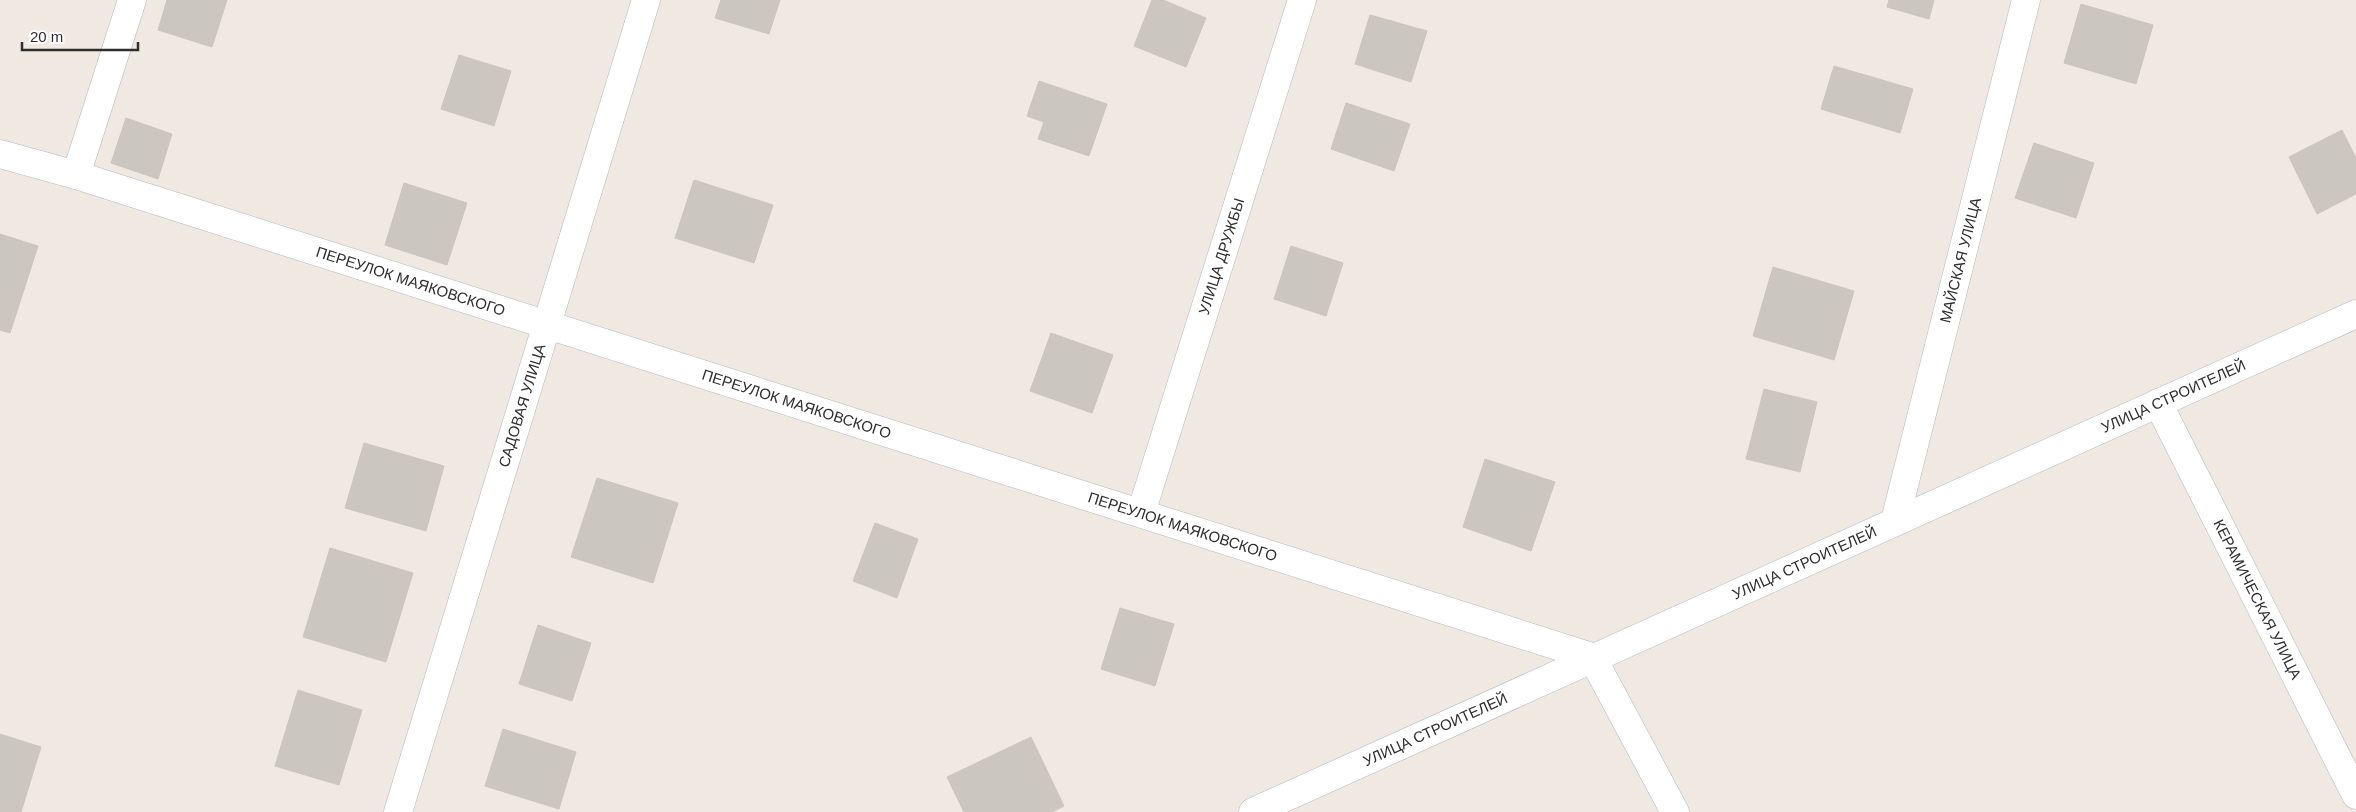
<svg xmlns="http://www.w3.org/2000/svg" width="2356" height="812" font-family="Arial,sans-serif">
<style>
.building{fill:#cbc7bf;stroke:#cbc5ba}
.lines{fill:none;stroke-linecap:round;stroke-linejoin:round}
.street-casing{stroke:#b4b7c1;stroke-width:29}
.secondary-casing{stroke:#b4b7c1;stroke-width:29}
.street{stroke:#fff;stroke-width:28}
.secondary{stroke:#fff;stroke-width:28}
.labels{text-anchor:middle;stroke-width:4;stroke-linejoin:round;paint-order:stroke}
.street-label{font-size:15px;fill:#2e2e2e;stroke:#fff}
</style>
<rect width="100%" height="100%" fill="#efe9e1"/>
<path class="building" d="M 167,0 L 227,0 L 212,47 L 158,30 Z
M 721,0 L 780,0 L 769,34 L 715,18 Z
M 1152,0 L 1163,0 L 1206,18 L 1186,67 L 1134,46 Z
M 1889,0 L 1934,0 L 1929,19 L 1887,7 Z
M 2081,4 L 2153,25 L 2136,84 L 2064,63 Z
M 1370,15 L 1427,31 L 1411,82 L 1355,64 Z
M 459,55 L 511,71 L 494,126 L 441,109 Z
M 1834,66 L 1913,89 L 1900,133 L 1821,109 Z
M 1039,81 L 1107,104 L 1089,156 L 1038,139 L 1044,122 L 1027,116 Z
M 1346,103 L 1410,124 L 1394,171 L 1331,149 Z
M 126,118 L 172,134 L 158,179 L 111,163 Z
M 2342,130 L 2356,158 L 2356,194 L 2317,214 L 2289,157 Z
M 2034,143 L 2094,163 L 2076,218 L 2015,198 Z
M 694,180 L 773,205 L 754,263 L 675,238 Z
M 404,183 L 467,203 L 447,265 L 385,245 Z
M 0,234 L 38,246 L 10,333 L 0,330 Z
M 1291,246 L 1343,263 L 1326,316 L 1274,299 Z
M 1773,267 L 1854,291 L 1834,360 L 1753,336 Z
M 1051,333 L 1113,355 L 1092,413 L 1030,391 Z
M 1764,389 L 1817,402 L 1800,472 L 1746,459 Z
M 364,443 L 444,466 L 426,531 L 345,508 Z
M 1485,459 L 1555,482 L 1531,551 L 1463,527 Z
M 597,478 L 678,503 L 653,583 L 571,557 Z
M 875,523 L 918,539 L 897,598 L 853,581 Z
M 330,548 L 413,573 L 386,662 L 303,637 Z
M 1120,608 L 1174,624 L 1155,686 L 1101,669 Z
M 538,625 L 591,643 L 572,701 L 519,684 Z
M 298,690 L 362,710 L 339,785 L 275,766 Z
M 503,729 L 576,752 L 559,809 L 485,786 Z
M 0,734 L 41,747 L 21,812 L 0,812 Z
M 1031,737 L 1064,806 L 1052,812 L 964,812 L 947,777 Z"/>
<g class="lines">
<g class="street-casing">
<g id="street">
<path id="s1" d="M 0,154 L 76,175 L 1592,657 L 1675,812"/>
<path d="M 76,175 L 132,0"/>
<path id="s2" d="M 2158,403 L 2356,795"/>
<path id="s3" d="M 1141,513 L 1302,0"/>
<path id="s4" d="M 1895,521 L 2026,0"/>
<path id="s5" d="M 398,812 L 646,0"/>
</g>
</g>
<g class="secondary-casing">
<g id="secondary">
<path id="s6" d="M 1253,812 L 2356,314"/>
</g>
</g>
<use href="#street" class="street"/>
<use href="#secondary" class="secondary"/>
</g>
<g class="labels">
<g class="street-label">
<text dy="5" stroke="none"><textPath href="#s3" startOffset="269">УЛИЦА ДРУЖБЫ</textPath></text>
<text dy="5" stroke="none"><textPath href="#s4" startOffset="269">МАЙСКАЯ УЛИЦА</textPath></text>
<text dy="5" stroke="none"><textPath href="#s1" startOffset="430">ПЕРЕУЛОК МАЯКОВСКОГО</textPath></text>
<text dy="5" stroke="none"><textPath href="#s6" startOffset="1010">УЛИЦА СТРОИТЕЛЕЙ</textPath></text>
<text dy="5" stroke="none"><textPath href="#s1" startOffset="835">ПЕРЕУЛОК МАЯКОВСКОГО</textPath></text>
<text dy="5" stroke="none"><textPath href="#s5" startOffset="425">САДОВАЯ УЛИЦА</textPath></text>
<text dy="5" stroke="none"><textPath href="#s1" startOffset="1240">ПЕРЕУЛОК МАЯКОВСКОГО</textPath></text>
<text dy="5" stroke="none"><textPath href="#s6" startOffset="605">УЛИЦА СТРОИТЕЛЕЙ</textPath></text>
<text dy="5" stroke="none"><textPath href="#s2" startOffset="220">КЕРАМИЧЕСКАЯ УЛИЦА</textPath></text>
<text dy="5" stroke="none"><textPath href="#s6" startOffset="200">УЛИЦА СТРОИТЕЛЕЙ</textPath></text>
</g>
</g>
<path d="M22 42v8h116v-8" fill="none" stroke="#2e2e2e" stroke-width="2.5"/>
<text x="30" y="42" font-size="15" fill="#2e2e2e" stroke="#ffffff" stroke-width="4" paint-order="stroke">20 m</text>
</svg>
